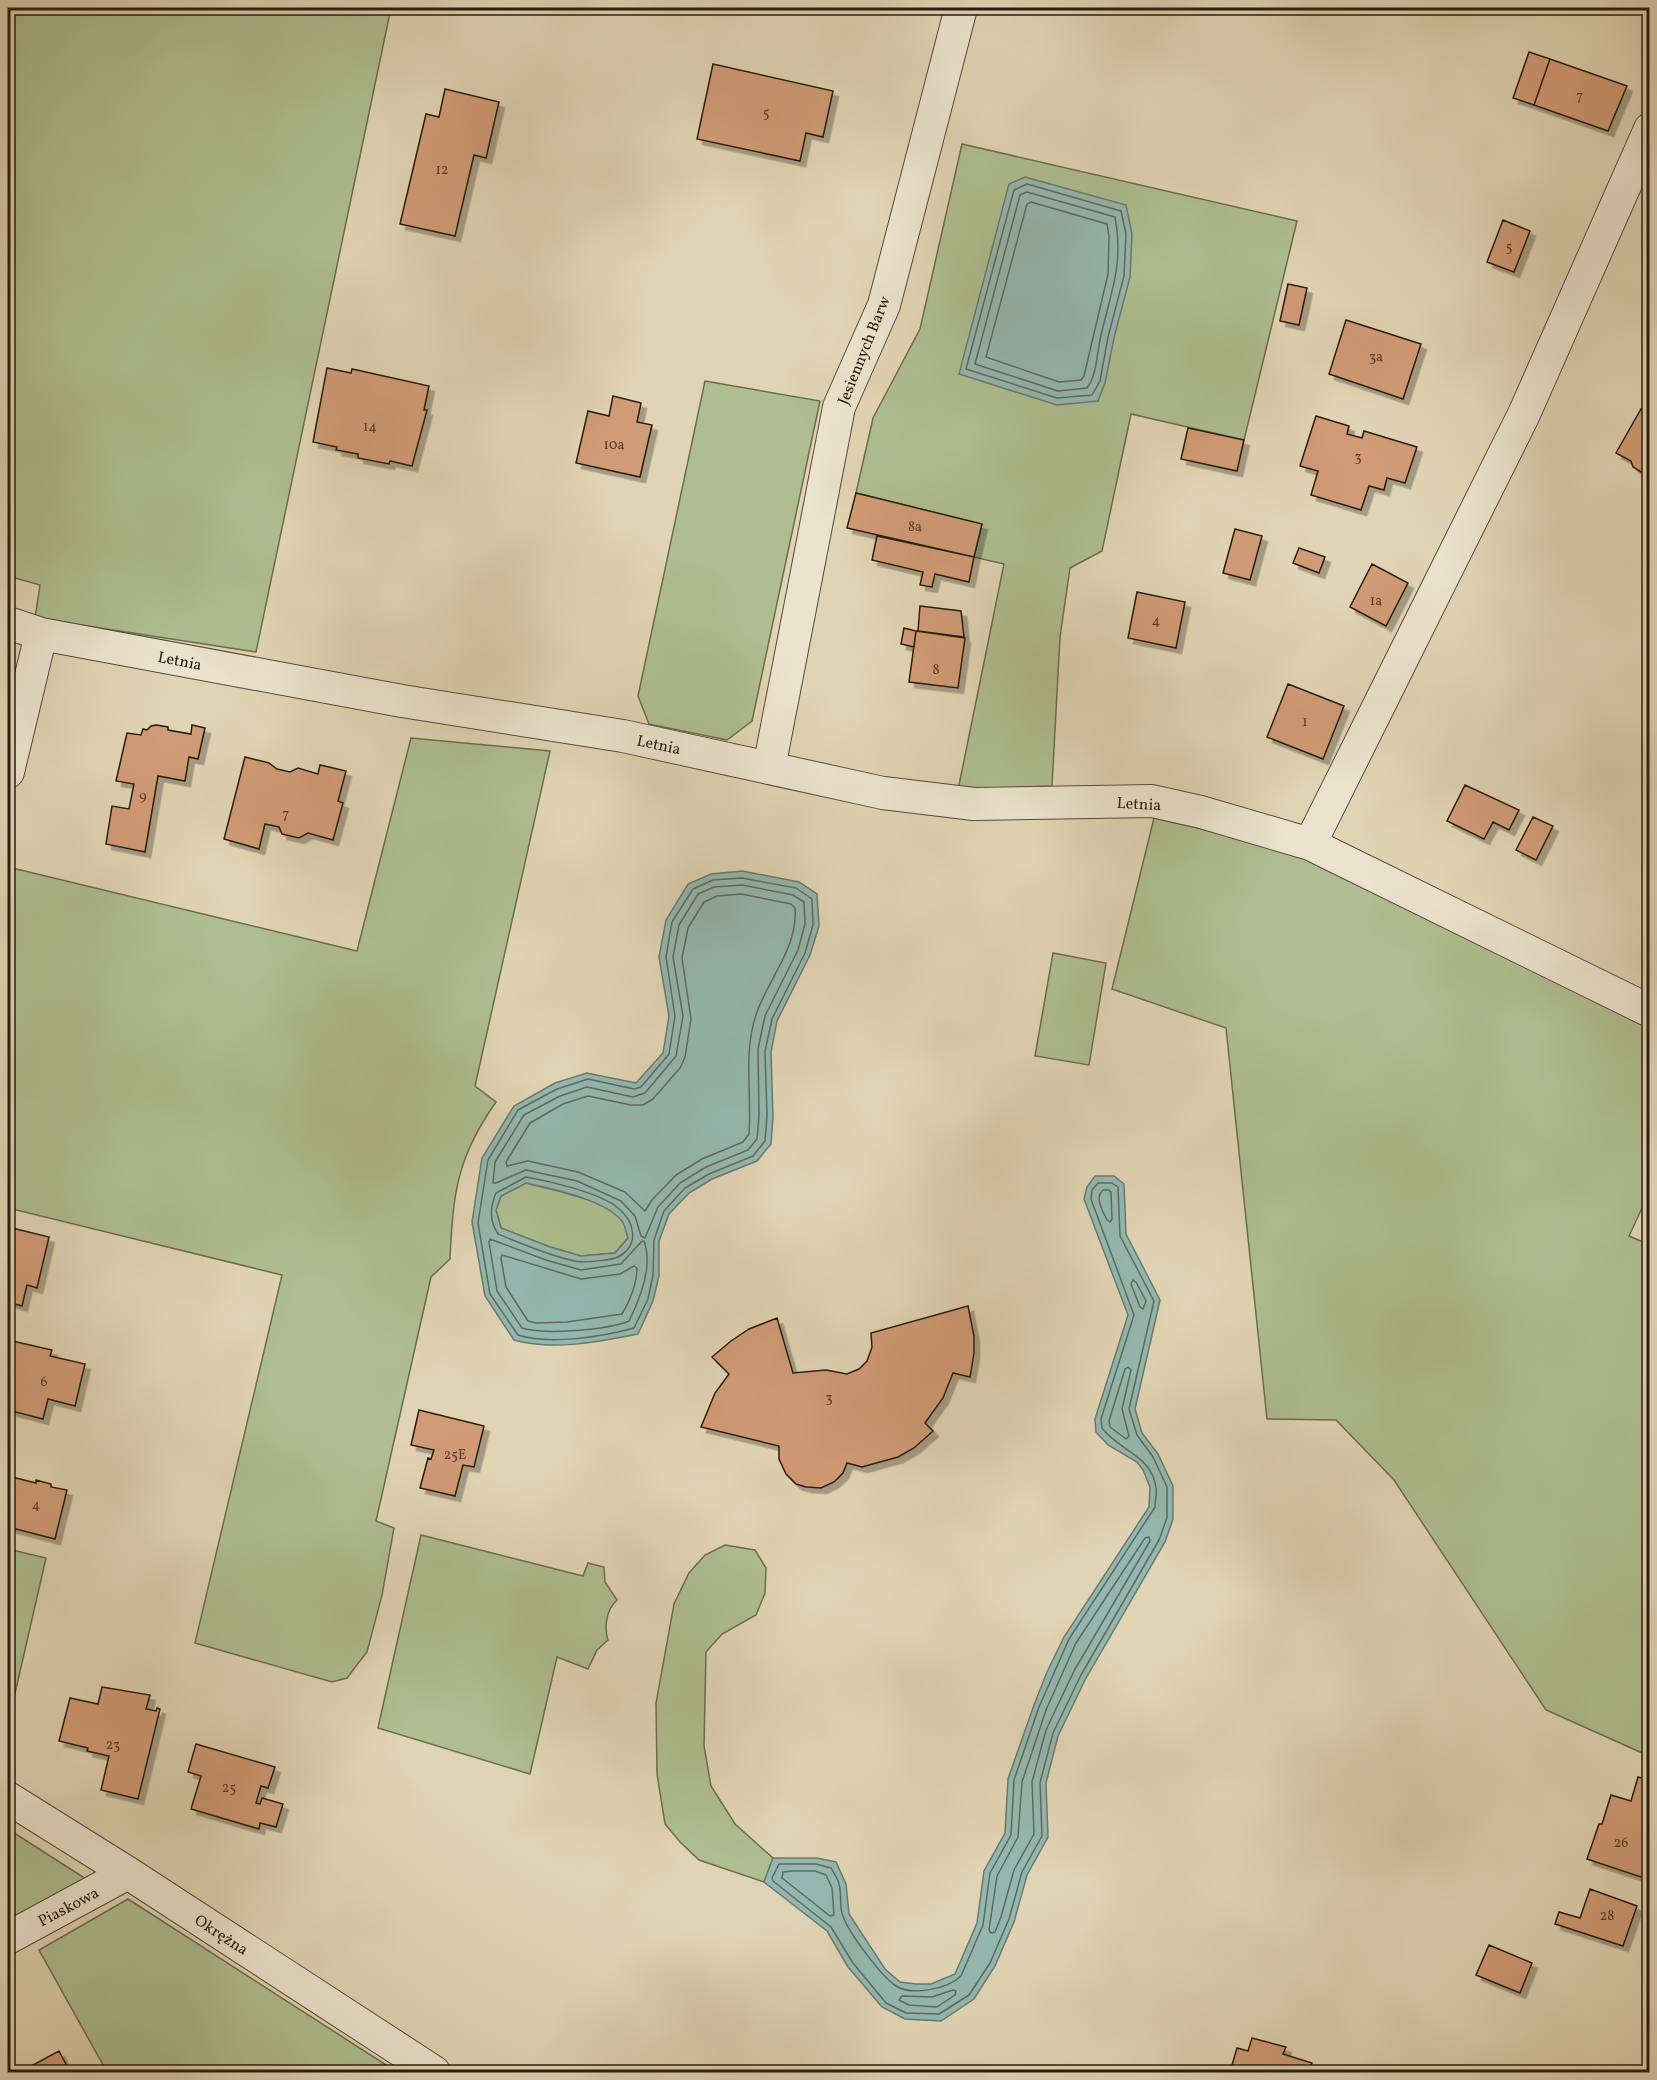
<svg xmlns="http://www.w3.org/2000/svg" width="1657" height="2080" font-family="Vollkorn,serif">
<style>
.green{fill:#aebe90;stroke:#6b6d50;stroke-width:1.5}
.water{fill:#94b8af;stroke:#697a70;stroke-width:1.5;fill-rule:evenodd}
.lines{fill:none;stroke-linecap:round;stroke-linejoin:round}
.shore{stroke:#5e6a60;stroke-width:1.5}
.building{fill:#d19b74;stroke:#281c11;stroke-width:1.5;filter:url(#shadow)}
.minor-casing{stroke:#564a3a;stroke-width:34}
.minor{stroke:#ece3ce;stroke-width:32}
.labels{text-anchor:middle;stroke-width:4.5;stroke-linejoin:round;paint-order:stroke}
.number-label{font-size:14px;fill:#523c2a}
.street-label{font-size:16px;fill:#281c11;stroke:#ece3ce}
</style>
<defs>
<filter id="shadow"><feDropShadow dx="5.5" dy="5.5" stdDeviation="0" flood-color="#0004"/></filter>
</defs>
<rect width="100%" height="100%" fill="#e1d4b4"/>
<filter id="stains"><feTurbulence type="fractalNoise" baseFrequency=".00333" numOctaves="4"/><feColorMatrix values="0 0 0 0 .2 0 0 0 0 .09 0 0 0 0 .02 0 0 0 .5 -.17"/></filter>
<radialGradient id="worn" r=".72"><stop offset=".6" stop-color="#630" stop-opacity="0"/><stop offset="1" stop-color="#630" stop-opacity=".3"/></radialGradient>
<path class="green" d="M 8,8 L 391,8 L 256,652 L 35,618 L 40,585 L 8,576 Z
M 962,144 L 1297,221 L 1244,440 L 1131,414 L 1102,551 L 1070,568 L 1060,637 L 1052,786 L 958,790 L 1004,564 L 974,557 L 982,524 L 856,493 L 873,418 L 920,329 Z
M 705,381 L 820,401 L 752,721 L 727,740 L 649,724 L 638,696 Z
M 411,738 L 550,751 L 475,1086 L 496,1102 C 457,1157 453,1193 450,1259 L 431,1277 L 376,1521 L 394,1528 L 382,1595 L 367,1652 L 347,1678 L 332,1682 L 195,1643 L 282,1275 L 8,1208 L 8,867 L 357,951 Z
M 1154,818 L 1298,851 L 1649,1028 L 1649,1193 L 1629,1236 L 1650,1245 L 1649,1756 L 1546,1710 L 1394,1480 L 1336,1420 L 1267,1419 L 1226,1028 L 1112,989 Z
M 1053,953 L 1106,963 L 1089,1065 L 1035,1056 Z
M 526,1183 C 550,1189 613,1201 624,1224 C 626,1228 627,1234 628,1238 L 615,1253 L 581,1256 L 550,1247 L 501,1228 L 496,1210 L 501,1196 Z
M 421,1535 L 583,1576 L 588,1563 L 604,1567 L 605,1582 L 617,1600 C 606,1610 604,1627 608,1640 L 597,1650 L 588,1669 L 557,1657 L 530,1774 L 378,1728 Z
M 725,1545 L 755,1550 L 766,1568 L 765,1593 L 756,1615 L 722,1634 L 706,1652 L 704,1746 L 711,1786 L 735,1824 L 773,1858 L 764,1882 L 699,1860 L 680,1842 L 665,1824 L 657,1774 L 656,1703 L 674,1604 L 689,1573 L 705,1555 Z
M 8,1549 L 46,1558 L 8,1724 Z
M 8,1829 L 86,1879 L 8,1923 Z
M 128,1899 L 397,2072 L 107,2072 L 39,1950 Z"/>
<path class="water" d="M 1025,177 L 1126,205 L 1132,234 L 1130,277 L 1114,338 L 1105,383 L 1098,401 L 1057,405 L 959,374 L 1009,184 Z
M 742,871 L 799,882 L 817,894 L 819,926 L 810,955 L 777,1021 L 771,1052 L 773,1117 L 771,1144 L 757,1161 L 712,1179 L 689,1193 L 669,1214 L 659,1241 L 659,1276 L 653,1301 L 638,1334 C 598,1342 553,1351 514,1340 L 485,1296 L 472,1222 L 482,1158 L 514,1106 L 555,1083 L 587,1073 L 636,1083 L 663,1053 L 669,1016 L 659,957 L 666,920 L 688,884 L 711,874 ZM 526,1183 C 553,1189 604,1199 622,1221 C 625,1225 626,1232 628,1238 L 615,1253 L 581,1256 L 550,1247 L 501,1228 L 496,1210 L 501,1196 Z
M 1095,1176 L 1114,1176 L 1124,1184 L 1126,1234 L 1160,1300 L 1135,1409 L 1142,1433 L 1158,1454 L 1173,1486 L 1173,1519 L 1165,1542 L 1086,1678 L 1058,1736 L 1046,1783 L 1048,1837 L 1027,1875 L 1014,1922 L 995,1966 L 974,1999 L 941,2021 L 905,2019 L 882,2007 L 848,1967 L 827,1931 L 764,1882 L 773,1858 L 817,1858 L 836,1862 L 846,1884 L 849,1914 L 885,1969 L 900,1982 L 916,1984 L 931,1984 L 955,1974 L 977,1923 L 984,1871 L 1005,1833 L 1008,1779 L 1034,1705 L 1047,1672 L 1064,1637 L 1149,1507 L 1150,1487 L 1143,1470 L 1137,1462 L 1108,1445 L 1096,1432 L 1095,1419 L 1128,1315 L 1084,1199 L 1087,1187 Z"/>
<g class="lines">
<path class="shore" d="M 1027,184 L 1121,211 L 1126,234 L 1124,276 L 1108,337 L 1100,381 L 1092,395 L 1057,398 L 966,369 L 1014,190 Z
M 1027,192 L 1115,217 C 1124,262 1111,293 1101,335 C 1097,352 1097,375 1087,388 L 1058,391 L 975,364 L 1020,195 Z
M 1031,202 L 1107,224 L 1109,236 L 1108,274 L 1084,376 L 1081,380 L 1059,382 L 986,357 L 1027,204 Z
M 742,878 L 796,888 L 812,899 L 813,925 L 805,953 L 772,1019 L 765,1051 L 767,1116 L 765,1141 L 753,1156 L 709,1174 L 685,1188 L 664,1211 L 654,1240 L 653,1275 L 648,1299 L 634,1328 C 601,1337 550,1345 518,1335 L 490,1294 L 478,1223 L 488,1160 L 518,1110 L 557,1089 L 588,1079 L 634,1089 L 641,1087 L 669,1054 L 675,1016 L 666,957 L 672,922 L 693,889 L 713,880 Z
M 742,885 L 793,895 L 804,902 L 805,924 L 798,950 L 765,1016 L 758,1049 L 759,1116 L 757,1139 L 748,1150 L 706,1167 L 680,1183 L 658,1207 L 645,1238 L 641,1236 L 635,1216 L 621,1201 L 577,1181 L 526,1170 L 496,1183 L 493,1183 L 495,1162 L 524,1115 L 560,1096 L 587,1087 L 633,1097 L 645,1093 L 676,1056 L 683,1016 L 673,957 L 679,925 L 698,894 L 714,887 Z
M 741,894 L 791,904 L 795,908 C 798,949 768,978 756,1015 C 743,1053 752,1094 749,1134 L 743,1142 L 702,1159 L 676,1175 L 652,1200 L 645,1211 L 625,1192 L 578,1172 L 528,1161 L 507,1166 L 506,1162 L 530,1123 L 563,1104 L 588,1096 L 631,1105 L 643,1105 L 653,1099 L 680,1068 L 685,1057 L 691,1019 L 682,958 L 688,928 L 704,902 L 717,896 Z
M 526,1177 C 549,1181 601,1193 618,1208 C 635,1222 640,1245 618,1257 C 613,1260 588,1262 582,1262 C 562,1261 517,1242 498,1234 C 489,1220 490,1208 496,1193 Z
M 1098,1183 L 1112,1183 L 1118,1187 L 1120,1236 L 1154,1301 L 1129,1409 L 1137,1435 L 1153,1457 L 1167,1487 L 1167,1518 L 1159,1540 L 1081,1675 L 1053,1733 L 1040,1783 L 1042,1836 L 1022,1872 L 1009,1919 L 990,1963 L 969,1995 L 939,2014 L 906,2013 L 886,2003 L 853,1963 L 831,1927 L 773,1881 L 772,1878 L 779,1864 L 816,1864 L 831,1868 C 834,1873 838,1879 839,1884 C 842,1895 839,1907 843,1916 C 848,1932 882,1977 896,1986 C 911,1996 948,1989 961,1976 L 983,1925 L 990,1873 L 1011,1835 L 1014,1780 L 1039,1707 L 1069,1639 L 1155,1507 C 1155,1501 1157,1494 1156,1488 C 1153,1456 1118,1450 1102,1428 L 1101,1419 L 1134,1315 L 1091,1199 L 1092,1190 Z
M 1103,1190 L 1109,1190 L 1111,1192 L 1112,1219 L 1110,1222 L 1107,1220 C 1103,1211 1094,1198 1103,1190 Z
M 490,1239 L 546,1260 L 581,1270 L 621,1264 L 641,1242 L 644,1241 C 653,1265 640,1299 629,1321 C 607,1330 545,1335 522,1328 L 497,1291 L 489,1242 Z
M 502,1255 L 581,1279 L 620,1274 L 634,1266 L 637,1268 C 637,1283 630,1301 622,1314 L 567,1322 L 536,1323 L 528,1321 L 506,1287 L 501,1258 Z
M 1133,1280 L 1136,1282 L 1146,1301 L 1143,1309 L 1140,1307 L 1131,1284 Z
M 1128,1367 L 1131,1370 L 1122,1409 L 1129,1436 L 1126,1439 L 1110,1427 L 1109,1421 L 1125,1369 Z
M 1149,1537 L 1150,1541 L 1074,1671 L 1046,1730 L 1032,1782 L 1034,1834 L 1014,1870 L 1001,1917 L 995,1932 L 991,1933 L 989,1930 L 997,1876 L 1018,1837 L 1022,1782 L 1046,1710 L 1076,1643 L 1145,1538 Z
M 793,1871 L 815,1871 L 826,1875 L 832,1888 L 834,1915 L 830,1916 L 782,1878 L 783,1872 Z
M 953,1990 L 956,1991 L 955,1995 L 937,2007 L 909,2005 L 899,2000 L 902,1996 L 932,1997 Z"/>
</g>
<path class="building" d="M 1529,52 L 1550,59 L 1534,105 L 1513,98 Z
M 1550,59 L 1627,86 L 1608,131 L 1534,105 Z
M 713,64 L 833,91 L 823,137 L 806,133 L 800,161 L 697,139 Z
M 445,89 L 499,102 L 486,158 L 474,155 L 455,236 L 400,224 L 426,114 L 439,117 Z
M 1503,220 L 1530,231 L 1514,272 L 1487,262 Z
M 1288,284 L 1307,288 L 1299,325 L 1280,321 Z
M 1346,320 L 1421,344 L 1403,399 L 1329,374 Z
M 327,368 L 351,373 L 352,369 L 429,386 L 424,410 L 427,410 L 412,466 L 390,461 L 389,464 L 358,458 L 358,454 L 336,450 L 337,447 L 313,442 Z
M 613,396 L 641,403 L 637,422 L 652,425 L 640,477 L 576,463 L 588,411 L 609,416 Z
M 1641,409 L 1650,414 L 1650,471 L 1647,470 L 1641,472 L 1633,467 L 1631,461 L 1616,453 Z
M 1316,416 L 1349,426 L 1347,434 L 1362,438 L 1364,431 L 1417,447 L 1405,483 L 1387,478 L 1384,490 L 1369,486 L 1361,510 L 1311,495 L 1318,471 L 1300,466 Z
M 1188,428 L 1244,440 L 1237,471 L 1181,459 Z
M 856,493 L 982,524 L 974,557 L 847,528 Z
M 1235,529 L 1262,536 L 1250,580 L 1223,573 Z
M 877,536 L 974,557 L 969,582 L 935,574 L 932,587 L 920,585 L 923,572 L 872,560 Z
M 1299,548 L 1325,557 L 1319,573 L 1293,563 Z
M 1372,564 L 1408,583 L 1386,626 L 1350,607 Z
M 1137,592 L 1185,602 L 1176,648 L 1128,638 Z
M 920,606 L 961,611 L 964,637 L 918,631 Z
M 904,628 L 916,631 L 914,647 L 901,644 Z
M 916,631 L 965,638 L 958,688 L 909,682 Z
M 1288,684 L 1344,706 L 1323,759 L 1267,737 Z
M 156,725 L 168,727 L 168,730 L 191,734 L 192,725 L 205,728 L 198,759 L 189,757 L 185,781 L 158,776 L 145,852 L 106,844 L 112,806 L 129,809 L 134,784 L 116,781 L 127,733 L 141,735 L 143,729 L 147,730 L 151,726 Z
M 245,757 L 269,763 L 277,769 L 290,772 L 298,768 L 318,774 L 320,765 L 346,771 L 338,801 L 343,803 L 333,840 L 308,833 L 299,838 L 282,834 L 279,827 L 265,824 L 259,849 L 224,839 Z
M 1465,785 L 1519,810 L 1509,830 L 1493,822 L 1484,839 L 1447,821 Z
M 1533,817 L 1553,826 L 1536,860 L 1516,850 Z
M 8,1227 L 49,1237 L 37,1288 L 27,1285 L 22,1306 L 8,1302 Z
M 968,1306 L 974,1336 L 974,1353 L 970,1377 L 953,1373 L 943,1398 L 925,1423 L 933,1431 L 914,1448 L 898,1457 L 862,1467 L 847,1463 L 843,1473 L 834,1482 L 821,1488 L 806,1487 L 796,1484 L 786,1474 L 779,1459 L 779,1446 L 701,1427 L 715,1393 L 729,1374 L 712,1357 L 731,1341 L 749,1329 L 777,1318 L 793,1373 L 826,1370 L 847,1374 L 859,1369 L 867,1361 L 872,1347 L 871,1333 Z
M 8,1340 L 52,1350 L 50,1356 L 85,1364 L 75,1406 L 48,1399 L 43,1419 L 8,1410 Z
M 419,1410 L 484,1426 L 474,1467 L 463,1465 L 455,1496 L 420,1488 L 428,1458 L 431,1459 L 434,1450 L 411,1445 Z
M 8,1476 L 36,1483 L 36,1480 L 51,1484 L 51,1487 L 67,1490 L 55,1539 L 8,1527 Z
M 102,1687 L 150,1695 L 146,1709 L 156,1711 L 157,1708 L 160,1709 L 138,1799 L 101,1790 L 109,1756 L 87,1751 L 88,1748 L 59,1741 L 70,1698 L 98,1704 Z
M 196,1744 L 275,1767 L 268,1788 L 261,1786 L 256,1803 L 260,1804 L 262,1798 L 283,1804 L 276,1827 L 260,1823 L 259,1829 L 191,1809 L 201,1776 L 188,1772 Z
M 1638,1777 L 1650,1780 L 1650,1880 L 1587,1859 L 1599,1824 L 1602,1824 L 1611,1795 L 1631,1801 Z
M 1590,1889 L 1637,1906 L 1623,1946 L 1555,1924 L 1559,1912 L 1580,1918 Z
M 1489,1945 L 1532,1963 L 1520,1993 L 1476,1975 Z
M 1252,2038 L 1286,2047 L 1283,2054 L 1312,2063 L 1309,2072 L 1230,2072 L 1237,2048 L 1248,2051 Z
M 59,2051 L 70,2072 L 38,2072 L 33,2065 Z"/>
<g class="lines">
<g class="minor-casing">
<path id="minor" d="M 8,623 L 41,634 L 402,701 L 623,736 L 883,793 L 974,804 L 1152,801 L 1201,812 L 1310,844 L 1650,1011
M 769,768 L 839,407 L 884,305 L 961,8
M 8,772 L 41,634
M 1310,844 L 1524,414 L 1650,129
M 8,1798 L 128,1873 L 434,2072
M 8,1938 L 128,1873"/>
</g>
<use href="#minor" class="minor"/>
</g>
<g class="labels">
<g class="number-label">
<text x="1580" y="100">7</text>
<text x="766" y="117">5</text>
<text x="442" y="174">12</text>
<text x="1509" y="251">5</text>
<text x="1376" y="361">3a</text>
<text x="370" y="431">14</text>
<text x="614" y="449">10a</text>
<text x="1358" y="461">3</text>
<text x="915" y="531">8a</text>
<text x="1376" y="605">1a</text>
<text x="1156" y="625">4</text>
<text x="936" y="674">8</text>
<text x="1305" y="726">1</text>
<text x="143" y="800">9</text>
<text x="286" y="818">7</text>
<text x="44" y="1386">6</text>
<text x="829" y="1402">3</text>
<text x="455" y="1459">25E</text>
<text x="36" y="1509">4</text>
<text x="113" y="1749">23</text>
<text x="229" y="1792">25</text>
<text x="1621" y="1847">26</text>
<text x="1607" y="1920">28</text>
</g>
<g class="street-label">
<text transform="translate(863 350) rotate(-68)" y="6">Jesiennych Barw</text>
<text transform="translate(180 660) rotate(11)" y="6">Letnia</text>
<text transform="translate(659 744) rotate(12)" y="6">Letnia</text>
<text transform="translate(1139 803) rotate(3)" y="6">Letnia</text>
<text transform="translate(68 1906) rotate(-28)" y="6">Piaskowa</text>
<text transform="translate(222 1934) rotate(33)" y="6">Okrężna</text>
</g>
</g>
<rect width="1657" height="2080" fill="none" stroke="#e1d4b4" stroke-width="30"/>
<rect x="9" y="9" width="1639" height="2062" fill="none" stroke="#281c11" stroke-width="3"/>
<rect x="15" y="15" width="1627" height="2050" fill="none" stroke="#281c11" stroke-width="1.5"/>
<rect width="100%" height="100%" filter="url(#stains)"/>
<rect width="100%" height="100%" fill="url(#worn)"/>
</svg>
